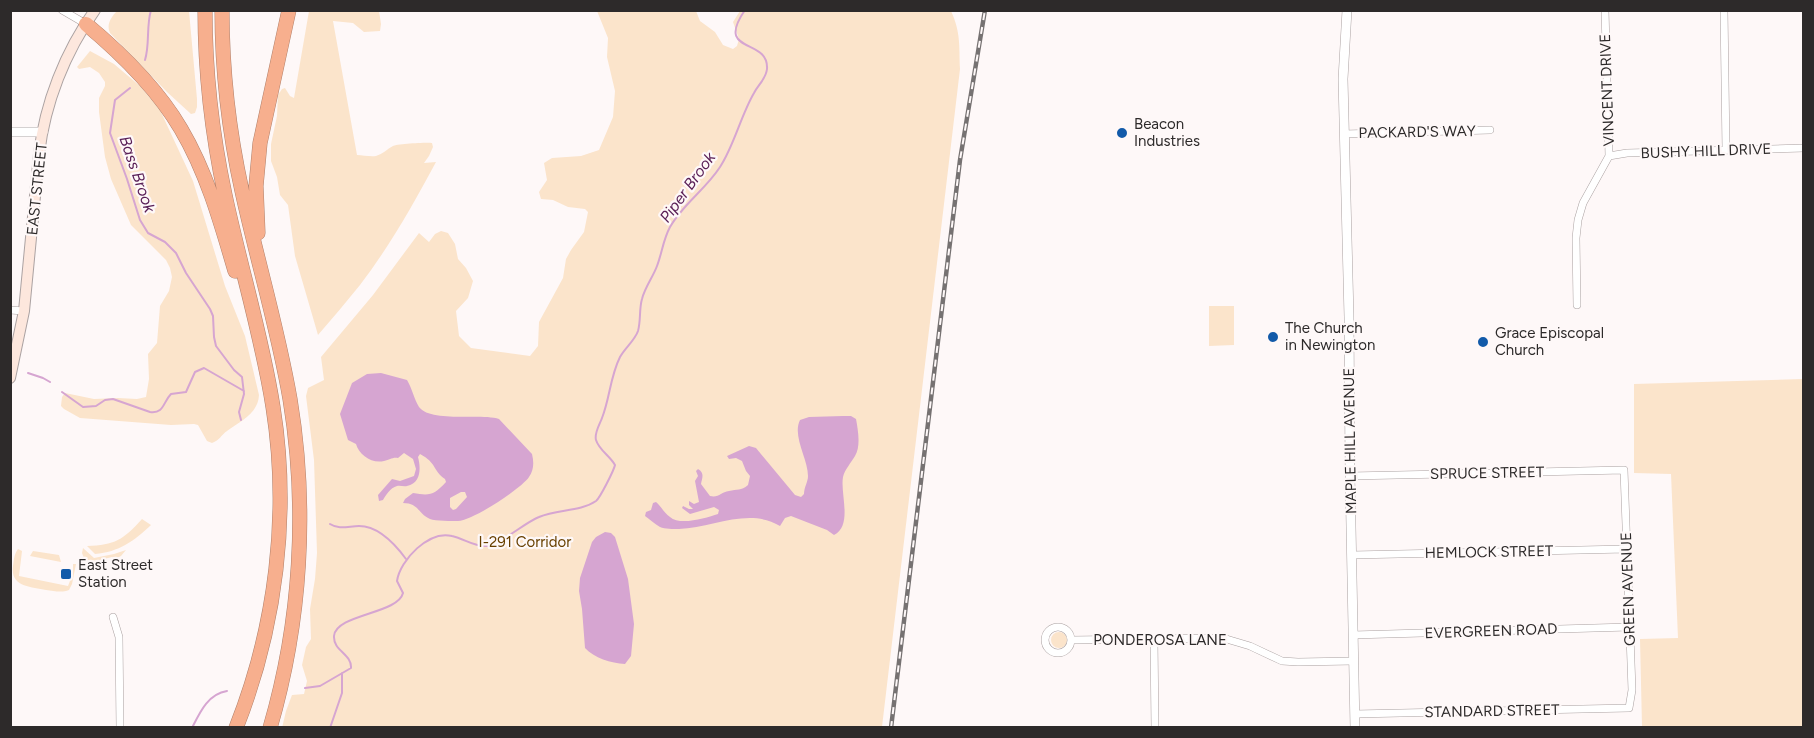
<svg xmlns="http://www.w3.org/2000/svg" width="1814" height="738" font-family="Figtree,sans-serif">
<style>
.green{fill:#fbe4cb}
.water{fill:#d6a5d1;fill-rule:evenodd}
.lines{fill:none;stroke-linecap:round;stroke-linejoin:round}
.stream{stroke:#d6a5d1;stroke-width:2}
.minor-casing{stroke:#aba2a2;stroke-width:8}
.tertiary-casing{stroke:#aba2a2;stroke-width:10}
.secondary-casing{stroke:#aba2a2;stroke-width:12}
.motorway-casing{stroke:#b0806b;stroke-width:15}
.minor{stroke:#fff;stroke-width:7}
.tertiary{stroke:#fff;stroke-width:9}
.secondary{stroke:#fde7dd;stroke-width:10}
.motorway{stroke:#f7af8e;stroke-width:14}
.rail-casing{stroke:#767272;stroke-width:4.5}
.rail{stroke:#fef8f8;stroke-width:2;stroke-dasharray:7;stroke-linecap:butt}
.poi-dot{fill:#125aa9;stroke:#fef8f8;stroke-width:2}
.labels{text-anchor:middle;stroke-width:4.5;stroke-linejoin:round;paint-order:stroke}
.street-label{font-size:15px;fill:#2d2a2a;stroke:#fef8f8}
.poi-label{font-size:15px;fill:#2d2a2a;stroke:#fef8f8;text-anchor:start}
.park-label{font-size:15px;fill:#684000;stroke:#fef8f8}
.water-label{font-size:16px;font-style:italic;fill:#5a2057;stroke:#fef8f8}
</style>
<rect width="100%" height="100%" fill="#fef8f8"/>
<path class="green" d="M 117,11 L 189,11 L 197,99 L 197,107 L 195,113 L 191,114 L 167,92 L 110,33 C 106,25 111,17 117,11 Z
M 309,11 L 379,11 L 381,24 L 380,31 L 364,32 L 353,23 L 333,21 L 357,155 C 363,155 370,157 376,156 C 383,154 387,149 393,146 C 396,144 428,142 432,143 L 433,147 L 429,156 L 424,163 L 436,162 C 413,205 389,247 360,285 C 346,302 332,319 318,335 L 295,256 L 288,205 L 280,195 L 277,177 L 271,161 L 271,144 L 277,116 L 278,95 L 282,89 L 285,88 L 290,96 L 294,98 Z
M 597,11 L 696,11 L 700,21 L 715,32 L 723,45 L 733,49 L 737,46 L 739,39 L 733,22 L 740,11 L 951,11 C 961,33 959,46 960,69 L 882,727 L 282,728 L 286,711 L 292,695 L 304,694 L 307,681 L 302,665 L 306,647 L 311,639 L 310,609 L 315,579 L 317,553 L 314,460 L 306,396 L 308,388 L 324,380 L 321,357 L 373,295 L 419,233 L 429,242 L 435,234 L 441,231 L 448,233 L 455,244 L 458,259 L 466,268 L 473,281 L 468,298 L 456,311 L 459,336 L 471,348 L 530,356 L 538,346 L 539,322 L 563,278 L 566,259 L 571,250 L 584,232 L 588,212 L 585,209 L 568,207 L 553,200 L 541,199 L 539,192 L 547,180 L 544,163 L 552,158 L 581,156 L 599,150 L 613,117 L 615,91 L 607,57 L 608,38 Z
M 90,51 L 114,64 L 140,86 L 160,110 L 193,181 L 225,286 L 245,336 L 259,395 C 258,414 240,421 227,431 C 221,435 220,440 212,443 L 207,441 L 198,425 L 194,424 L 171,425 L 80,418 L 64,409 L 61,406 L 62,397 L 65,393 L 94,399 L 118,398 L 137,399 L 146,397 L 149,379 L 148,354 L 157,343 L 160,306 L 169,291 L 172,277 L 170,268 L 166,260 L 131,225 L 111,179 L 105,157 L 99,112 L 99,98 L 105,86 L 105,82 L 99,73 L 90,67 L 79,69 L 77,67 Z
M 1209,306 L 1234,306 L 1234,345 L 1209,346 Z
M 1803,379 L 1803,727 L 1642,727 L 1640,639 L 1678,638 L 1671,474 L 1634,473 L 1634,384 Z
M 142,519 L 151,525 C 134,541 119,552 95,554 L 87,546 C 115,545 123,540 142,519 Z
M 83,548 L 94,558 L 114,554 L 126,550 L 121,556 L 115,559 L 112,557 L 100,560 L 87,561 L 85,561 L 82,553 Z
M 18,549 L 22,551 L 19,576 L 68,586 L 73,573 L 73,564 L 76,564 L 72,584 L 69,590 C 62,593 54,591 46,590 C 31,587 10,587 13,566 C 14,560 14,554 18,549 Z
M 33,551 L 59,555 L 61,562 L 30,556 Z
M1051 640a8 8 0 1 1 16 0a8 8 0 1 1-16 0Z"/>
<path class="water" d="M 381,373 L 407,380 C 412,388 414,399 419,407 C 431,423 481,413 499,419 L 532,454 C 534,462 534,470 529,477 C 522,488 472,521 458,521 C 453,521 435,521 430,519 C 418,514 419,503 403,503 L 405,499 L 413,493 C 430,496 434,495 446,482 L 445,479 C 433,471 437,463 420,454 L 418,457 C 421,468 421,483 407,486 C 404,487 400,485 397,486 C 390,488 386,495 383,500 L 379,501 L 378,495 L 392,479 L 400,481 L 414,476 L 416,469 L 413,459 L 404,453 L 398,458 C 392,457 390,460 384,461 C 372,464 359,455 356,444 L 348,440 L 340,414 L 352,383 L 367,374 ZM 461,492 L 465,492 L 467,497 L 456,509 L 453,510 L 450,507 L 450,498 Z
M 843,416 L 851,416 L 856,419 C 858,430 861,446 855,456 C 851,463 845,469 843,477 C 840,494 853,525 834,535 L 827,530 L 791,516 L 785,518 L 780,526 C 749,507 712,528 679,529 C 673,529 665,529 660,527 C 655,524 649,519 645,516 L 646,512 L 651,510 L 653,503 L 656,502 C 661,506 664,513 670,517 C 680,526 706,518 718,514 L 719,510 L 714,507 L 690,514 L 682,508 L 683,506 L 689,509 L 693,509 L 689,505 L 689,501 L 694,504 L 699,502 L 695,481 L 698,476 L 696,471 L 698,469 C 705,473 702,478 701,484 L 710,496 C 719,498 721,492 729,491 C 737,489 741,491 748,485 L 750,476 L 746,471 L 742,461 L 736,458 L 729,459 L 727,456 L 749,446 L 756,448 L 795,495 L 801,497 L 804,494 C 804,487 808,482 808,476 C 808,459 792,436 800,420 L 809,417 Z
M 605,532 L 611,533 L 615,537 L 628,579 L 634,624 L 631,656 L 625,664 C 611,663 594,658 585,648 L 582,609 L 579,591 L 580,578 L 592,542 L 596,537 Z"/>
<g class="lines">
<path class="stream" d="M 145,60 C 150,44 146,27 151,10
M 130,88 L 115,100 L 110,133 L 127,179 L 140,220 L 148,233 L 165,242 L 176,253 L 186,273 L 210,309 L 213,316 L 214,337 L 216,346 L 234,370 L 242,377 L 244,394 L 239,412 L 241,420
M 28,373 L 43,378 L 50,382
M 62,392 L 83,407 L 96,406 L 105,400 L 113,399 L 150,412 C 164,414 163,402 171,394 L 186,392 L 195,372 L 204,368 L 244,391
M 330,524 C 339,530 349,526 359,526 C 379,526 395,544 406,559
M 305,688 L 320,686 L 351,668 C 352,654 333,651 334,636 C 336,614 398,614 403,593 L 397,581 C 400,560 429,530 452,536 C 465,539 474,547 487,546 C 501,544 524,523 539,517 C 557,509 580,512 596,501 C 600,498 614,470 615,465 C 610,456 599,450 596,440 C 594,433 600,424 602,418 C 610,398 610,377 620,357 C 625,348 635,340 638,331 C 641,320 639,309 642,299 C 645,287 653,277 657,266 C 662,253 663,240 670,227 C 683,204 706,189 720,167 C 734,146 741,115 754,93 C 758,85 766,79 767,69 C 769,37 714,55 745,10
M 192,728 C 200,712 208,694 227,691
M 330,728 L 342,693 L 342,673"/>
<g class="minor-casing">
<path id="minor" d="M 62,10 L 86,24
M 1724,10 L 1726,150
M 1344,134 L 1490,130
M 1609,156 L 1627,153 L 1804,148
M 1577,305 L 1576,238 L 1578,220 L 1583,203 L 1609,156 L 1605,10
M 10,310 L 24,311
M 1350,476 L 1624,470 L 1632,690 L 1629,708 L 1355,714
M 1352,555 L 1626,549
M 113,617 L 119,637 L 120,728
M1045 640a13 13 0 1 1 26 0a13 13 0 1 1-26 0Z
M 1353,635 L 1629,627
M 1154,639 L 1155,728
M 1071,640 L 1223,638 L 1250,646 L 1282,661 L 1298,662 L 1353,661"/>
</g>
<g class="tertiary-casing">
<path id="tertiary" d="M 1347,10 L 1343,79 L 1349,317 L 1350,476 L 1355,728
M 10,132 L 43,132"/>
</g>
<g class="secondary-casing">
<path id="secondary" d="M 10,378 L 24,311 L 39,154 C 45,103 65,52 95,10"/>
</g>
<g class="motorway-casing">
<path id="motorway" d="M 205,10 C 205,72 212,134 225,195 C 240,266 262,336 273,407 C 290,514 276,627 236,728
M 222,10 C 222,71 229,132 242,191 C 257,260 278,329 290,399 C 308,508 301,622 270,728
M 86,24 C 122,54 157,88 181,129 C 207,173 221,223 235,271
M 258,233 L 256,186 L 260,143 L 289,10"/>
</g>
<use href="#minor" class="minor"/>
<use href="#tertiary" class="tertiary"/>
<use href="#secondary" class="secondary"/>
<use href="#motorway" class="motorway"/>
<g class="rail-casing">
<path id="rail" d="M 891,728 L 960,160 L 985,10"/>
</g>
<use href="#rail" class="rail"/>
</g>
<g class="poi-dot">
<circle cx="1122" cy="133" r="6"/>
<circle cx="1273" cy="337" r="6"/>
<circle cx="1483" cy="342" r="6"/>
<rect x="60" y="568" width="12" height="12" rx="3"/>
</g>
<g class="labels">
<g class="street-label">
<text transform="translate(1607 90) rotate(-92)" y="5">VINCENT DRIVE</text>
<text transform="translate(1417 132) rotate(-1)" y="5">PACKARD'S WAY</text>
<text transform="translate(1706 151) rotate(-2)" y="5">BUSHY HILL DRIVE</text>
<text transform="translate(37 189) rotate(-84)" y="5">EAST STREET</text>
<text transform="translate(1350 441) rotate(-91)" y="5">MAPLE HILL AVENUE</text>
<text transform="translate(1487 473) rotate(-1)" y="5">SPRUCE STREET</text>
<text transform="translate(1489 552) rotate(-1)" y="5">HEMLOCK STREET</text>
<text transform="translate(1628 589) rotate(-92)" y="5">GREEN AVENUE</text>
<text transform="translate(1491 631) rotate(-2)" y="5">EVERGREEN ROAD</text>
<text x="1160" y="645">PONDEROSA LANE</text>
<text transform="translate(1492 711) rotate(-1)" y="5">STANDARD STREET</text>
</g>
<g class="poi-label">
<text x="1134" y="129">Beacon<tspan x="1134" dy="17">Industries</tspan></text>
<text x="1285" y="333">The Church<tspan x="1285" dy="17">in Newington</tspan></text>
<text x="1495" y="338">Grace Episcopal<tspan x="1495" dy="17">Church</tspan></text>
<text x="78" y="570">East Street<tspan x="78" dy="17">Station</tspan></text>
</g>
<g class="park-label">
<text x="525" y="547">I-291 Corridor</text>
</g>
<g class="water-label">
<text transform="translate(138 174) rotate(71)" y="6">Bass Brook</text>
<text transform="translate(687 187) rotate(-54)" y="6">Piper Brook</text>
</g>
</g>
<rect width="1814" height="738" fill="none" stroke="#2d2a2a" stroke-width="24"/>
</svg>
